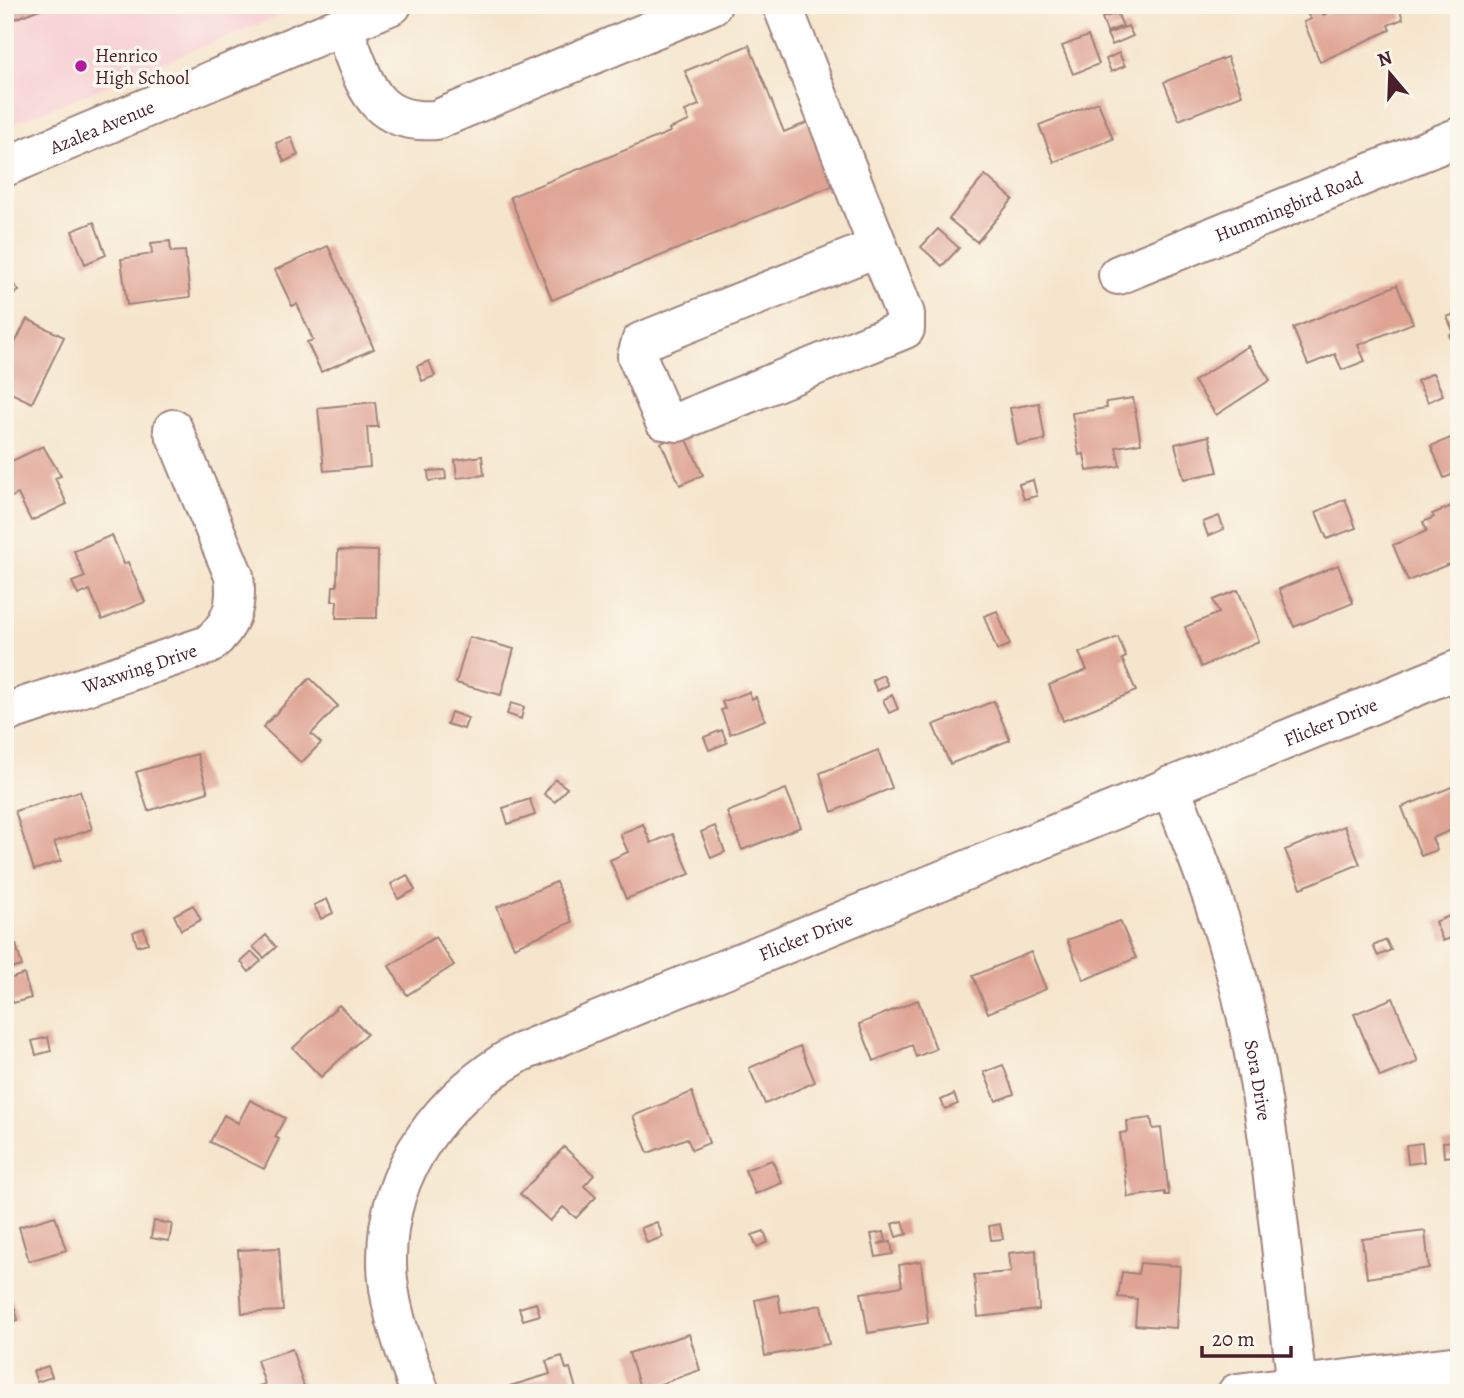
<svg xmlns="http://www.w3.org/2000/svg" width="1464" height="1398" font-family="Alegreya,serif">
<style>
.built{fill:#f7cfd4}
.building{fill:#dfa494}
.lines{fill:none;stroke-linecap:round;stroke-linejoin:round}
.minor-casing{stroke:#a0827c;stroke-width:42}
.major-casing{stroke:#a0827c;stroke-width:42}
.minor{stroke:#fff;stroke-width:38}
.major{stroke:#fff;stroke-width:38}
.poi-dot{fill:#b5179e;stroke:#fbf7ec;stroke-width:2.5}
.labels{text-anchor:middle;stroke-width:7;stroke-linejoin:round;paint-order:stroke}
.poi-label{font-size:19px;fill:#4a1f2b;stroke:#fbf7ec;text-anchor:start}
.street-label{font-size:19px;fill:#4a1f2b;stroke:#fbf7ec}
</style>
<rect width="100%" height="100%" fill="#fbf7ec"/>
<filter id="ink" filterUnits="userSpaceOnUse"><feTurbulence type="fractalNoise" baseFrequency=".0143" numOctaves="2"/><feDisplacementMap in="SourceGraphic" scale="14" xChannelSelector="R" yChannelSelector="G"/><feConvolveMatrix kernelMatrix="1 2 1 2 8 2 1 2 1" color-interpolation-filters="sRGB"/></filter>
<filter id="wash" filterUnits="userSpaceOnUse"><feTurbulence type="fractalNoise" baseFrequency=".00686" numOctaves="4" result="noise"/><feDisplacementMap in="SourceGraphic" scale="28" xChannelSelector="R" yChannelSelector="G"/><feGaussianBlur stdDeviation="1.57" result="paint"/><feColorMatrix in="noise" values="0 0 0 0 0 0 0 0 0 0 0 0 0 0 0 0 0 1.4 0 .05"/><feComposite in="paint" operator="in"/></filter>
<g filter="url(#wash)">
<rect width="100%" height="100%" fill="#f5e5cc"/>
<path class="built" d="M 5,5 L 306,5 L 5,127 Z"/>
<g id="blocks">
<path class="building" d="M 5,5 L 49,5 L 5,23 Z
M 1300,5 L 1322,5 L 1323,15 L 1348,5 L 1398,5 L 1403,19 L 1388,25 L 1390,30 L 1320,62 L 1304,22 L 1311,19 Z
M 1117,13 L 1123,26 L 1107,32 L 1102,18 Z
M 1128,26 L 1133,36 L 1112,45 L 1107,34 Z
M 1088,36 L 1099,64 L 1073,74 L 1062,46 Z
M 749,45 L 784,132 L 816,119 L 842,182 L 552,300 L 510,197 L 670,132 L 669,129 L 689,121 L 685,111 L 699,105 L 685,71 Z
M 1119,53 L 1125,66 L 1111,72 L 1106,59 Z
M 1227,57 L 1242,95 L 1179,120 L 1164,82 Z
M 1098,102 L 1113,139 L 1054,162 L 1039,125 Z
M 291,137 L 298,155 L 284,162 L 276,143 Z
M 985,175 L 1013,199 L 977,242 L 949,219 Z
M 94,222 L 106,255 L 85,264 L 72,231 Z
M 938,229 L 959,248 L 942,266 L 921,247 Z
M 170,241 L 171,252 L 185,251 L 190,297 L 127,305 L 121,259 L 152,254 L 151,243 Z
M 328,246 L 374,349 L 321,372 L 307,342 L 313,340 L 297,304 L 292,306 L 275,270 Z
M 13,283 L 19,291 L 7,298 L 5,288 Z
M 1397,285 L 1413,323 L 1358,345 L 1365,361 L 1342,370 L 1335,354 L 1308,365 L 1293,328 Z
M 1459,312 L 1459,357 L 1449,335 L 1454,333 L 1447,317 Z
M 27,319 L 64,337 L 32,403 L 5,390 L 5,341 L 14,345 Z
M 1248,346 L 1270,380 L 1216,415 L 1194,381 Z
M 429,361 L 435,376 L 422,381 L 417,366 Z
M 1433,373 L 1443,395 L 1428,402 L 1417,381 Z
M 1133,398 L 1141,443 L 1116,447 L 1120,466 L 1087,471 L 1084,454 L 1079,455 L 1072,413 L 1107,408 L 1106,402 Z
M 375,402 L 378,427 L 367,427 L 370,467 L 324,471 L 318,408 Z
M 1039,403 L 1045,440 L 1017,445 L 1010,408 Z
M 684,433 L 703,475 L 680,485 L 661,443 Z
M 1209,436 L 1218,472 L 1184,479 L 1175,444 Z
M 1453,437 L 1459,451 L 1459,472 L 1444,478 L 1431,446 Z
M 43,446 L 61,476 L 55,478 L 67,504 L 31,521 L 18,494 L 5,500 L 5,457 L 8,463 Z
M 482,456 L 484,475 L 457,478 L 455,460 Z
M 445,470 L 446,479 L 429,481 L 428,471 Z
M 1033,480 L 1037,496 L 1024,499 L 1019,484 Z
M 1345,499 L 1356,528 L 1327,539 L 1316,512 Z
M 1459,503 L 1459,560 L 1408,581 L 1393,545 L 1427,531 L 1423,522 L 1434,517 L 1432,514 Z
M 1219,516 L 1224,529 L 1208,536 L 1203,522 Z
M 112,535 L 124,564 L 128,562 L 145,602 L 102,620 L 90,590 L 78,595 L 72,582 L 85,577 L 74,551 Z
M 338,550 L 378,551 L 377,618 L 336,618 L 337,601 L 332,601 L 333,586 L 337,586 Z
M 1338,565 L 1353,603 L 1294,627 L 1279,589 Z
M 1238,590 L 1259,641 L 1201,667 L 1185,627 L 1219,613 L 1213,600 Z
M 997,611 L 1010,645 L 997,650 L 984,616 Z
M 469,637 L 514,649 L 501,695 L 456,683 Z
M 1118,637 L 1126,657 L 1122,659 L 1136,691 L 1063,721 L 1049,685 L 1087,670 L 1079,653 Z
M 883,675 L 888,685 L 877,691 L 872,680 Z
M 310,678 L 338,706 L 311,734 L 321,743 L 301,763 L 263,727 Z
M 749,692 L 752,699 L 756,697 L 765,720 L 730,734 L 721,710 L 725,709 L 722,702 Z
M 892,695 L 898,709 L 889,713 L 883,700 Z
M 994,701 L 1010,740 L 950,764 L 933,725 Z
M 511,703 L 524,707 L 521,719 L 507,714 Z
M 451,712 L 468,718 L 464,729 L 447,724 Z
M 722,730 L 727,743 L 709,750 L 704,737 Z
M 878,750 L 892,788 L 832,812 L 820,773 Z
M 197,754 L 208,792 L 148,811 L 136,772 Z
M 555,779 L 567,788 L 555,802 L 544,794 Z
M 1454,786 L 1459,798 L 1459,827 L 1432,838 L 1437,850 L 1421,856 L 1402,807 Z
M 786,789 L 801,827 L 742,850 L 727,812 Z
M 80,791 L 92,829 L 54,842 L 61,861 L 34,870 L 15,811 Z
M 530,799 L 535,815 L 508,824 L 503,808 Z
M 643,824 L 651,843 L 673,834 L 690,874 L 626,899 L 610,860 L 628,852 L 620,834 Z
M 715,826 L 725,852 L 711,858 L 701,832 Z
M 1344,826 L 1360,864 L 1301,888 L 1285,850 Z
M 407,875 L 415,890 L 398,899 L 391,884 Z
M 556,882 L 572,922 L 514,947 L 497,907 Z
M 327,899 L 333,913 L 321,919 L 314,905 Z
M 193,905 L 201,920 L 181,930 L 174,915 Z
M 1459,912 L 1459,935 L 1443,941 L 1435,922 Z
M 1120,921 L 1136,958 L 1084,980 L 1067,940 Z
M 144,928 L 148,943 L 137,946 L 133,932 Z
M 266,935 L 276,947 L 264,958 L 253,947 Z
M 435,937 L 454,965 L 407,995 L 389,966 Z
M 1386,940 L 1391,950 L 1378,956 L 1373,946 Z
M 16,944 L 22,966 L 5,970 L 5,947 Z
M 252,952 L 261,961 L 249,972 L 241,962 Z
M 1031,952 L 1046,989 L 988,1013 L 973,976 Z
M 24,974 L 31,998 L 13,1003 L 6,980 Z
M 1393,998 L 1418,1062 L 1380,1077 L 1354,1014 Z
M 918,1000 L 936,1049 L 916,1057 L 912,1045 L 874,1061 L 859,1024 Z
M 339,1005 L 367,1034 L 321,1077 L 293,1048 Z
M 48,1037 L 51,1051 L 36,1055 L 32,1041 Z
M 800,1046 L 815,1082 L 765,1104 L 749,1068 Z
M 1003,1065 L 1014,1094 L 996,1101 L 984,1072 Z
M 692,1092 L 709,1143 L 692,1150 L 687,1138 L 648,1153 L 633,1116 Z
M 954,1094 L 958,1104 L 945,1109 L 941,1100 Z
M 250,1100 L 285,1118 L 275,1137 L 279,1139 L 264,1169 L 210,1142 L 224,1115 L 238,1123 Z
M 1151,1118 L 1153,1129 L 1161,1128 L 1169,1195 L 1165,1195 L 1165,1192 L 1128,1197 L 1120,1133 L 1128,1132 L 1127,1121 Z
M 1459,1141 L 1459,1155 L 1444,1157 L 1443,1142 Z
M 1422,1143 L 1424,1162 L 1408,1164 L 1406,1145 Z
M 564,1147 L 594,1175 L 584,1186 L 596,1197 L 576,1218 L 563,1207 L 550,1221 L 520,1194 Z
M 772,1160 L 782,1183 L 755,1194 L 745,1170 Z
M 55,1216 L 66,1250 L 29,1261 L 19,1227 Z
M 154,1221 L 172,1224 L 169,1241 L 151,1238 Z
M 903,1221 L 907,1234 L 896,1237 L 892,1224 Z
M 657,1222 L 663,1237 L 647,1243 L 641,1228 Z
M 1000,1224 L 1003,1239 L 991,1240 L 989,1226 Z
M 764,1231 L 768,1242 L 757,1247 L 752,1235 Z
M 1425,1231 L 1429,1268 L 1367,1278 L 1362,1239 Z
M 884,1232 L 886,1241 L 878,1244 L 891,1242 L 893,1254 L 876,1257 L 871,1234 Z
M 279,1248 L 283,1311 L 242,1313 L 238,1250 Z
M 1036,1250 L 1039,1310 L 978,1317 L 974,1275 L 1011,1272 L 1009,1253 Z
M 921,1261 L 928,1323 L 868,1333 L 861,1293 L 902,1286 L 899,1265 Z
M 1140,1263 L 1180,1266 L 1176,1328 L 1135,1325 L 1137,1299 L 1118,1297 L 1122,1272 L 1138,1274 Z
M 778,1295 L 781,1313 L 821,1305 L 829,1344 L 765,1356 L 755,1300 Z
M 12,1299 L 18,1320 L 5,1323 L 5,1301 Z
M 536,1303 L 540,1315 L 523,1320 L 519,1308 Z
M 689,1334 L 700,1370 L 641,1391 L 629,1353 Z
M 292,1349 L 306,1393 L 251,1393 L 250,1389 L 265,1384 L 257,1360 Z
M 562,1356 L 566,1369 L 570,1368 L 577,1393 L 512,1393 L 510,1386 L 550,1374 L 546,1361 Z
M 48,1366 L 52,1377 L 37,1382 L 33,1371 Z"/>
</g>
</g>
<g filter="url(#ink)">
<use href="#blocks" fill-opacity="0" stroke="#a0827c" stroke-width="2"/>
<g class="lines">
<g class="minor-casing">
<g id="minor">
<path d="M 782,5 L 905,314 L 905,329 L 678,422 L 664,420 L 637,356 L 641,342 L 878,247"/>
<path d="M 342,26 C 365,78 368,125 436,120 L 712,5"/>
<path id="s1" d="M 1118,275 L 1459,137"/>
<path id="s2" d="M 5,713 L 208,645 C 231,626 238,606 234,576 L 173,429"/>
<path id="s3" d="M 1170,786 C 1201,864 1231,941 1248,1023 C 1273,1142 1282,1265 1297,1385"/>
<path id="s4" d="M 420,1393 C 405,1350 386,1304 387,1258 C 387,1168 443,1097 519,1053 L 1459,669"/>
<path d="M 1237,1393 L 1459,1365"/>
</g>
</g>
<g class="major-casing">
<g id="major">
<path id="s5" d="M 5,167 L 392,5"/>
</g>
</g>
<use href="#minor" class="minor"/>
<use href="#major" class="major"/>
</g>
</g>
<circle class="poi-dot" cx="81" cy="66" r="7"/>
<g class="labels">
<g class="poi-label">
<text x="95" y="62">Henrico<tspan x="95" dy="22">High School</tspan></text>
</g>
<g class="street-label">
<text dy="7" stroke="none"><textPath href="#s5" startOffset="105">Azalea Avenue</textPath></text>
<text dy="7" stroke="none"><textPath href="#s1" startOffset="184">Hummingbird Road</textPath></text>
<text dy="7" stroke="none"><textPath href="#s2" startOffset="142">Waxwing Drive</textPath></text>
<text dy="7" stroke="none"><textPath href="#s4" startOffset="1272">Flicker Drive</textPath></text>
<text dy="7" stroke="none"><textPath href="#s4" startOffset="705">Flicker Drive</textPath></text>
<text dy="7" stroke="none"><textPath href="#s3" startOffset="308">Sora Drive</textPath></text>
</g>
</g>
<rect width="1464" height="1398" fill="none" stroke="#fbf7ec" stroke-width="28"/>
<g transform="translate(1390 74) rotate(341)" stroke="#fbf7ec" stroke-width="5" paint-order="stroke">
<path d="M0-5L12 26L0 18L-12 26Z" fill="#4a1f2b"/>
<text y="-10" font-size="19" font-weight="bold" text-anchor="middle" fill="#4a1f2b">N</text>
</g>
<path d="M1202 1346v10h89v-10" fill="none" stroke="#4a1f2b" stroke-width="3.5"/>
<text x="1212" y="1346" font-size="21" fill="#4a1f2b" stroke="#fbf7ec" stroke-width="5" paint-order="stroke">20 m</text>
</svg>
